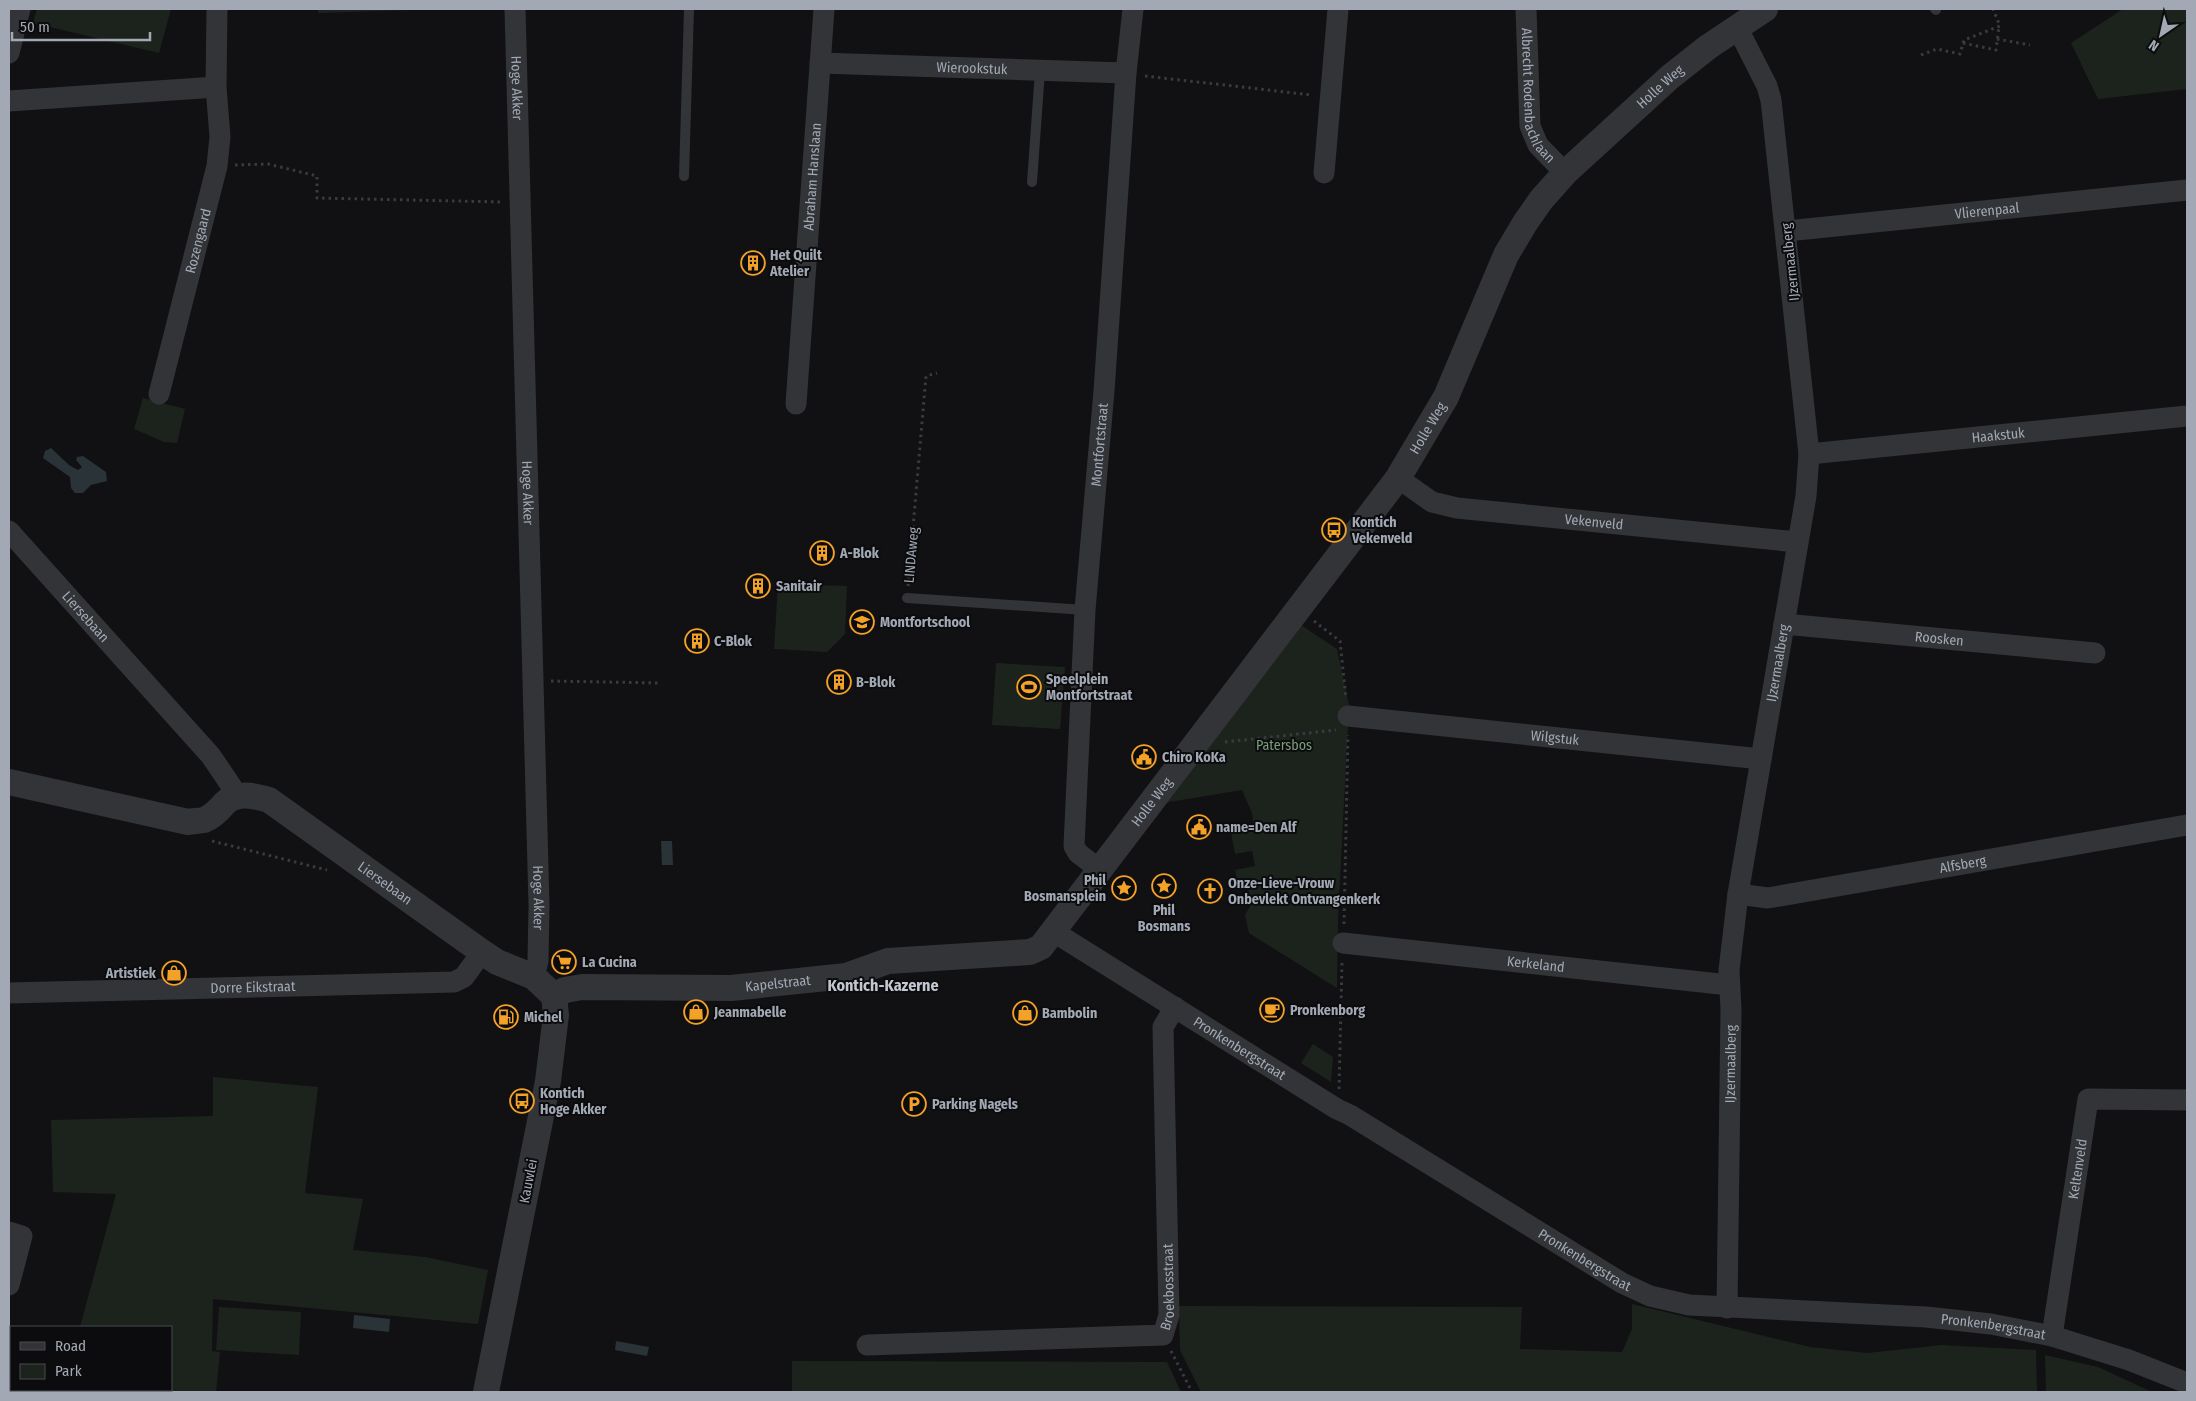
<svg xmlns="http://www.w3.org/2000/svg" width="2196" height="1401" font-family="'Fira Sans Condensed',sans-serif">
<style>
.green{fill:#1c231c}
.water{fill:#2a3338}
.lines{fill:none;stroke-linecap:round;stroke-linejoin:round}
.path{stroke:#383b3f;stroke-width:3;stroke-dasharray:2.5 4;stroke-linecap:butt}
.service{stroke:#323438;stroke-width:10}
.minor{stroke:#323438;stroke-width:21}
.tertiary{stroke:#323438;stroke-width:26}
.labels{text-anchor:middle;stroke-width:4;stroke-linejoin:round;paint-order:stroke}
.street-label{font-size:14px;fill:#a2a9b4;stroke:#0c0c0e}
.poi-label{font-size:14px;font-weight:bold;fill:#a2a9b4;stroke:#0c0c0e;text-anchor:start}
.park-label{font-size:14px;fill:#799f79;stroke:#0c0c0e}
.quarter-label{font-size:16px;font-weight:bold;fill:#c3c8d0;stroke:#0c0c0e}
</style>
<rect width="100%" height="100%" fill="#111113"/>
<path class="green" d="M 37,9 L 171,9 L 159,53 L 33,23 Z
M 318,9 L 440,9 L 318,13 Z
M 2123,9 L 2187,9 L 2187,89 L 2098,99 L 2071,43 Z
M 143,398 L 185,409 L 177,443 L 164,442 L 134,429 Z
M 778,584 L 847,586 L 845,634 L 827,652 L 774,649 Z
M 1298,623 L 1337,649 L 1349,705 L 1338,920 L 1337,988 L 1249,933 L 1245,915 L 1251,905 L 1248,889 L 1238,883 L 1235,870 L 1255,866 L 1252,851 L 1235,854 L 1231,832 L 1254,828 L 1252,813 L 1242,790 L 1163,803 Z
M 996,663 L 1065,667 L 1060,729 L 992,725 Z
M 1313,1044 L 1333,1057 L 1331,1082 L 1301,1063 Z
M 213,1077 L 318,1087 L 305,1193 L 363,1199 L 353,1250 L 425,1257 L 488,1270 L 478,1324 L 213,1299 L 212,1351 L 220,1352 L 216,1392 L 63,1392 L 63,1390 L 171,1390 L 171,1327 L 80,1327 L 116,1194 L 53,1192 L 51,1120 L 213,1116 Z
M 1632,1304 L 1810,1347 L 1867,1353 L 1942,1345 L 2036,1350 L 2037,1392 L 1201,1392 L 1180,1350 L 1179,1306 L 1190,1306 L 1522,1307 L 1520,1349 L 1622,1352 L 1632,1329 Z
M 219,1307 L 301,1312 L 299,1355 L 216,1350 Z
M 2045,1355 L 2098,1367 L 2152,1392 L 2046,1392 Z
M 792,1361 L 1167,1362 L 1181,1392 L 792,1392 Z"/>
<path class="water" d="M 51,448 L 69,465 L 78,470 L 82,467 L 76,460 L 77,457 L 83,456 L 106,472 L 107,481 L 91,485 L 83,493 L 75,493 L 71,488 L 70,477 L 43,458 L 45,451 Z
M 661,841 L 672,841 L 673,865 L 662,865 Z
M 354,1315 L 390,1319 L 389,1332 L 353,1328 Z
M 616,1341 L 649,1347 L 647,1356 L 615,1350 Z"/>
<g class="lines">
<path class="path" d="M 1997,39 L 2030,45
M 1963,43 L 1996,50 L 1999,26
M 1921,55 L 1937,49 L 1960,54 L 1964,40 L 2000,26 L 1993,9
M 1145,76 L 1312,95
M 235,165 L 268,164 L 317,176 L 317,198 L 502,202
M 908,586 L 926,376 L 937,373
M 1314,621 L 1340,641 L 1346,699
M 551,681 L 659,683
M 1225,742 L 1336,730
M 212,841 L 327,870
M 1344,924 L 1348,735
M 1339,1089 L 1342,963
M 1171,1351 L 1192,1392"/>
<path class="service" d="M 1935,9 L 1936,10
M 684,176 L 689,9
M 1032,182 L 1040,71
M 907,598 L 1085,610"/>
<g class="minor">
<path id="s1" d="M 515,9 L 539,905 L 538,961 L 534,977"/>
<path id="s2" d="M 1526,9 L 1530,126 L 1538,145 L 1565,173"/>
<path d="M 9,53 L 20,9"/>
<path id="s3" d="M 820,63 L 1126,73"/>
<path d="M 9,101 L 216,87"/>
<path d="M 1324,173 L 1338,9"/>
<path id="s4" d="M 1787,231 L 2187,190"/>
<path id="s5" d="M 159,394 L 217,166 L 220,137 L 216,87 L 217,9"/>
<path id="s6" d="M 796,404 L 824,9"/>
<path id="s7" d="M 1809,454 L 2187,416"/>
<path id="s8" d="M 1398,478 L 1432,502 L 1457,508 L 1797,542"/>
<path id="s9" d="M 9,531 L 211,756 L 238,796"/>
<path id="s10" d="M 1784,624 L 2095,653"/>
<path id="s11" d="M 1348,716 L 1761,759"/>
<path id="s12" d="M 1100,870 L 1078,853 L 1074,846 L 1085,610 L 1104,391 L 1126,73 L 1133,9"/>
<path id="s13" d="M 1738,894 L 1768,898 L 2187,825"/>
<path id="s14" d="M 1054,932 L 1337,1109 L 1350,1115 L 1622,1283 L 1650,1296 L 1689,1305 L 1926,1317 L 1991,1324 L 2052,1336 L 2129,1360 L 2187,1383"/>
<path id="s15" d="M 1343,943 L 1729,985"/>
<path id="s16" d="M 9,993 L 454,982 L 464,977 L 482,952"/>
<path d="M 9,1232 L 22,1236 L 9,1285"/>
<path id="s17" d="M 1727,1308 L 1731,1009 L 1729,970 L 1738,894 L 1806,496 L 1809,454 L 1771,100 L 1767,86 L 1737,27"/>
<path id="s18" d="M 2052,1336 L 2088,1099 L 2187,1100"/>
<path id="s19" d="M 867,1345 L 1163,1335 L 1169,1315 L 1163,1027 L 1175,1007"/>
</g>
<g class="tertiary">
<path id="s20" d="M 9,782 L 188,822 C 193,821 199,821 204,820 C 212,817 219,810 225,803 C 237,791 255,796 269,800 L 482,952 L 497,962 L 534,977 L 554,996 L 556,1015 L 548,1081 L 486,1392"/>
<path id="s21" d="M 554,996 L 565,990 L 582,987 L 731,988 L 846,976 L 888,961 L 1030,952 L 1041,947 L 1398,478 L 1446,397 L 1506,255 L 1525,223 L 1541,200 L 1565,173 L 1670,77 L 1708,47 L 1765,9"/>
</g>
</g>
<defs>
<g id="building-ring" transform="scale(1.25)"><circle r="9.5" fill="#0c0c0e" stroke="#f4a128" stroke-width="1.5"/><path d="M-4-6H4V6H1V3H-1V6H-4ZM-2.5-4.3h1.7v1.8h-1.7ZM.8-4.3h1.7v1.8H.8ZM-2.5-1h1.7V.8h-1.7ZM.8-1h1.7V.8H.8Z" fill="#f4a128"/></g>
<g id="bus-ring" transform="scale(1.25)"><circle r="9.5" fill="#0c0c0e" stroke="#f4a128" stroke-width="1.5"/><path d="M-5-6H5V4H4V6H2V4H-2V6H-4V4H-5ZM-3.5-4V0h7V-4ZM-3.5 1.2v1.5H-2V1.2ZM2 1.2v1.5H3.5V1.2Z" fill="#f4a128"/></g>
<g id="school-ring" transform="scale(1.25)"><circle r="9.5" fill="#0c0c0e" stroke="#f4a128" stroke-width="1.5"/><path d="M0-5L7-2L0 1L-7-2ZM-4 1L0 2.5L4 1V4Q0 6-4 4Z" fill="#f4a128"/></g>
<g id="stadium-ring" transform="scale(1.25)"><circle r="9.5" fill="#0c0c0e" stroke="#f4a128" stroke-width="1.5"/><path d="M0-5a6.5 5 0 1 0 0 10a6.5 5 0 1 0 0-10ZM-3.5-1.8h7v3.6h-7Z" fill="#f4a128"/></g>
<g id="civic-ring" transform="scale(1.25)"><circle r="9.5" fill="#0c0c0e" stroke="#f4a128" stroke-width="1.5"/><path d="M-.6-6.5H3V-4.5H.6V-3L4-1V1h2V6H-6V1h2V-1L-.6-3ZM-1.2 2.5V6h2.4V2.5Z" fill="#f4a128"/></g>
<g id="sight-ring" transform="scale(1.25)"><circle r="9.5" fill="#0c0c0e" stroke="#f4a128" stroke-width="1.5"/><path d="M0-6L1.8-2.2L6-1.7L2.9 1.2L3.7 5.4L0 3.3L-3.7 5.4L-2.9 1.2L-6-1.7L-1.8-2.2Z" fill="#f4a128"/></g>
<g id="church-ring" transform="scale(1.25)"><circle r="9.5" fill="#0c0c0e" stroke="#f4a128" stroke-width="1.5"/><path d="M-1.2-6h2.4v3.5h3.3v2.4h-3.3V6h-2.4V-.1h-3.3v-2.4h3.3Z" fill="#f4a128"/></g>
<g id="supermarket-ring" transform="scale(1.25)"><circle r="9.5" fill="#0c0c0e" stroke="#f4a128" stroke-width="1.5"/><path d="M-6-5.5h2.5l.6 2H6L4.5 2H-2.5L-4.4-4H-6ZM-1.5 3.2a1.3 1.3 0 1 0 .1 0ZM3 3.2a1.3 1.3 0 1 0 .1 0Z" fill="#f4a128"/></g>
<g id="shop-ring" transform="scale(1.25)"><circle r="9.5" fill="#0c0c0e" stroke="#f4a128" stroke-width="1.5"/><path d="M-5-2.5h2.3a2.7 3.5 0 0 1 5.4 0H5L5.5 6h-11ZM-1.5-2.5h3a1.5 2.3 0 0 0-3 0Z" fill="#f4a128"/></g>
<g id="cafe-ring" transform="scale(1.25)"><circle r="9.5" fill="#0c0c0e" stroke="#f4a128" stroke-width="1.5"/><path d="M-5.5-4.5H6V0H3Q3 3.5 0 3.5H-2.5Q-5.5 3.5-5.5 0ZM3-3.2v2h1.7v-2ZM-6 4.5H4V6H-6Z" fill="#f4a128"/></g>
<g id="fuel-ring" transform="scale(1.25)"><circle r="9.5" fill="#0c0c0e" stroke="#f4a128" stroke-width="1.5"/><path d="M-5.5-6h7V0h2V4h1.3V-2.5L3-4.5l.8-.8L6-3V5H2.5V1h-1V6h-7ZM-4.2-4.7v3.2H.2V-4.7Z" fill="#f4a128"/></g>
<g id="parking-ring" transform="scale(1.25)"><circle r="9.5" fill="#0c0c0e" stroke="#f4a128" stroke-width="1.5"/><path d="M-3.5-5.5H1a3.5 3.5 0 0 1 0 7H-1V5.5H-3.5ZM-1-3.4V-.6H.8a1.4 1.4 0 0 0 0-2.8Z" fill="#f4a128"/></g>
</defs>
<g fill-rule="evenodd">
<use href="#building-ring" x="753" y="263"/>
<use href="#bus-ring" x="1334" y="530"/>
<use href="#building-ring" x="822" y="553"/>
<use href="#building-ring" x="758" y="586"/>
<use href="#school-ring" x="862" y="622"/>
<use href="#building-ring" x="697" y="641"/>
<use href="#building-ring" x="839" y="682"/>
<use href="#stadium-ring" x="1029" y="687"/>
<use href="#civic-ring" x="1144" y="757"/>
<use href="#civic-ring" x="1199" y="827"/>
<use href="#sight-ring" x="1164" y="886"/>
<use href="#sight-ring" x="1124" y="888"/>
<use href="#church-ring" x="1210" y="891"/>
<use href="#supermarket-ring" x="564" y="962"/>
<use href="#shop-ring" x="174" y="973"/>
<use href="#cafe-ring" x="1272" y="1010"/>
<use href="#shop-ring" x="696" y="1012"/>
<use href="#shop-ring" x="1025" y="1013"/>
<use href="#fuel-ring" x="506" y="1017"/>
<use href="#bus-ring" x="522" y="1101"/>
<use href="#parking-ring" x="914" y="1104"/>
</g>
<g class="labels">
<g class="street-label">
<text dy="5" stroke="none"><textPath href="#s3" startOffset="152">Wierookstuk</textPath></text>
<text dy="5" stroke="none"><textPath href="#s21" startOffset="1561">Holle Weg</textPath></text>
<text dy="5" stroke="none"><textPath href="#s1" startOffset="79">Hoge Akker</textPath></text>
<text dy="5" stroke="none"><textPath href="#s2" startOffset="89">Albrecht Rodenbachlaan</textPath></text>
<text dy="5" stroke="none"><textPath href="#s6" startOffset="228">Abraham Hanslaan</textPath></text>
<text dy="5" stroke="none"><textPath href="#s4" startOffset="201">Vlierenpaal</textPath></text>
<text dy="5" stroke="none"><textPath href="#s5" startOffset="158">Rozengaard</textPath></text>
<text transform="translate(1790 262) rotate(-96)" y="5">IJzermaalberg</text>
<text dy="5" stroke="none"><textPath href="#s21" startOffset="1141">Holle Weg</textPath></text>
<text dy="5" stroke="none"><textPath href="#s7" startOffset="190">Haakstuk</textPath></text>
<text dy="5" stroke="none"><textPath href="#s12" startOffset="438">Montfortstraat</textPath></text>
<text dy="5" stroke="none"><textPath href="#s1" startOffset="484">Hoge Akker</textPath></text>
<text dy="5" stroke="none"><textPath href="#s8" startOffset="205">Vekenveld</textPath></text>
<text transform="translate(911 555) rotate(-85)" y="5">LINDAweg</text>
<text dy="5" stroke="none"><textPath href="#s9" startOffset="115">Liersebaan</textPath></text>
<text dy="5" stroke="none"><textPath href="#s10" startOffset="156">Roosken</textPath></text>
<text dy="5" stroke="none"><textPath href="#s17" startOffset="649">IJzermaalberg</textPath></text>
<text dy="5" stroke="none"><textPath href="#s11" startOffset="208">Wilgstuk</textPath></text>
<text dy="5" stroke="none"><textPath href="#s21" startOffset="676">Holle Weg</textPath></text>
<text dy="5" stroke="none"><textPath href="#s13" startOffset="228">Alfsberg</textPath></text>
<text dy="5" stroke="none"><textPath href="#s20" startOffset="416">Liersebaan</textPath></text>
<text dy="5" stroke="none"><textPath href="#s1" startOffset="889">Hoge Akker</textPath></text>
<text dy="5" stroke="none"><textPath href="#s15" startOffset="194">Kerkeland</textPath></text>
<text dy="5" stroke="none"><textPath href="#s21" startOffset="226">Kapelstraat</textPath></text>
<text dy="5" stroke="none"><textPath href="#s16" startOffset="244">Dorre Eikstraat</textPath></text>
<text dy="5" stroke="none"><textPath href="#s14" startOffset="219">Pronkenbergstraat</textPath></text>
<text dy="5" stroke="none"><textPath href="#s17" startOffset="244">IJzermaalberg</textPath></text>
<text dy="5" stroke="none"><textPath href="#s18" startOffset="169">Keltenveld</textPath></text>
<text transform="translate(528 1181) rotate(-79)" y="5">Kauwlei</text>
<text dy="5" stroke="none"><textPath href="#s14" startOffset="624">Pronkenbergstraat</textPath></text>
<text dy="5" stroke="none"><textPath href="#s19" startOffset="345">Broekbosstraat</textPath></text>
<text dy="5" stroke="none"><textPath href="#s14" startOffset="1044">Pronkenbergstraat</textPath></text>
</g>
<g class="poi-label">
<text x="770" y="260">Het Quilt<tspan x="770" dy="16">Atelier</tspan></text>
<text x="1352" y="527">Kontich<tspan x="1352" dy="16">Vekenveld</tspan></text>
<text x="840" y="558">A-Blok</text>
<text x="776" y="591">Sanitair</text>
<text x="880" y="627">Montfortschool</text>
<text x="714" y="646">C-Blok</text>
<text x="1046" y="684">Speelplein<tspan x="1046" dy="16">Montfortstraat</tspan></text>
<text x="856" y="687">B-Blok</text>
<text x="1162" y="762">Chiro KoKa</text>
<text x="1216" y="832">name=Den Alf</text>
<text x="1106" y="885" text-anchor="end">Phil<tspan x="1106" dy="16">Bosmansplein</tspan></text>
<text x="1228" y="888">Onze-Lieve-Vrouw<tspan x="1228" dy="16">Onbevlekt Ontvangenkerk</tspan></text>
<text x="1164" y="915" text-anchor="middle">Phil<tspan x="1164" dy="16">Bosmans</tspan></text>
<text x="582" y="967">La Cucina</text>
<text x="156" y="978" text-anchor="end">Artistiek</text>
<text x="1290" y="1015">Pronkenborg</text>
<text x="714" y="1017">Jeanmabelle</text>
<text x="1042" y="1018">Bambolin</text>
<text x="524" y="1022">Michel</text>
<text x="540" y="1098">Kontich<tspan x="540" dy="16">Hoge Akker</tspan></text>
<text x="932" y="1109">Parking Nagels</text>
</g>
<g class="park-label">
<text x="1284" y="750">Patersbos</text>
</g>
<g class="quarter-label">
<text x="883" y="991">Kontich-Kazerne</text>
</g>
</g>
<rect width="2196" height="1401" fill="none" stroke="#a2a9b4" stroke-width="20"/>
<rect x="10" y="1326" width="162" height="65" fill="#0c0c0e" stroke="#484b50"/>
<rect x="20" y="1342" width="25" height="8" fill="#323438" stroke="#484b50"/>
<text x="55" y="1351" font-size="15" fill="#a2a9b4">Road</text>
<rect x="20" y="1364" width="25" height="15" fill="#1c231c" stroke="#484b50"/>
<text x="55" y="1376" font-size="15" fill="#a2a9b4">Park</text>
<g transform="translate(2161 35) rotate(214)" stroke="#0c0c0e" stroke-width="4" paint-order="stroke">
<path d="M0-4L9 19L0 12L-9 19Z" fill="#a2a9b4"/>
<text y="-8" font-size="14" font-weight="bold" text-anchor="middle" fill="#a2a9b4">N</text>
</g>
<path d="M12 32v8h138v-8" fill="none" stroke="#a2a9b4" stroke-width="2.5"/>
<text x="20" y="32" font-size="15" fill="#a2a9b4" stroke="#0c0c0e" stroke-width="4" paint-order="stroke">50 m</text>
</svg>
